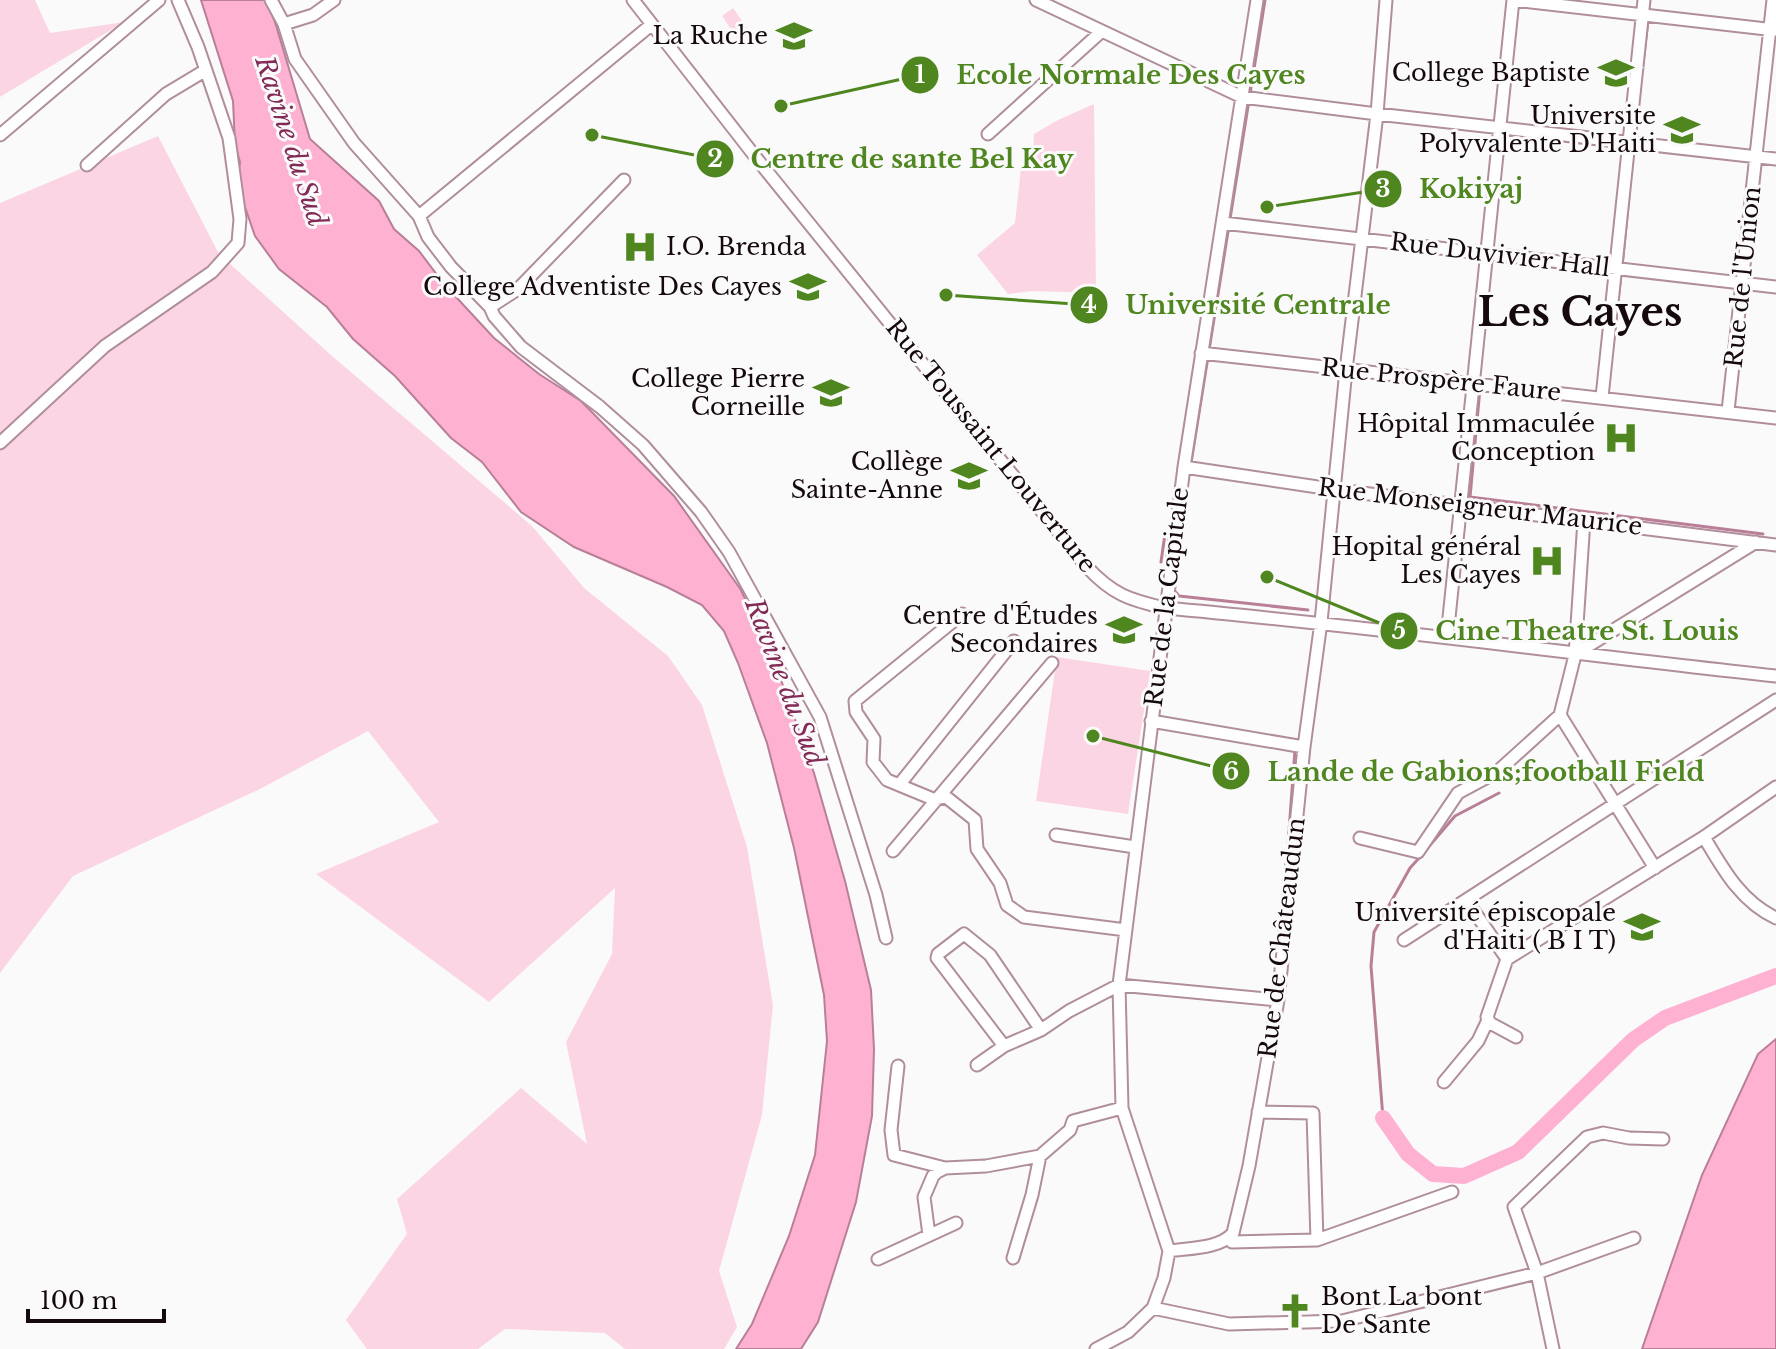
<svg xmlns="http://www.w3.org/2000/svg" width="1776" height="1349" font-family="'Libre Baskerville',serif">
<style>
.green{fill:#fcd5e4}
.water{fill:#ffb1d2;stroke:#b97f97;stroke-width:2}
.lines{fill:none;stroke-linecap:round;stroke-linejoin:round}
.stream{stroke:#b97f97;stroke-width:3}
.river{stroke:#ffb1d2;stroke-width:16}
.minor-casing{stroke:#b18e9c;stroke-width:15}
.minor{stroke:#fff;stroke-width:11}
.labels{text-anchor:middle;stroke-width:6;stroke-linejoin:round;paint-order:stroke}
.poi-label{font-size:24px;fill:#15090e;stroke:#fafafa;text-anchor:end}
.street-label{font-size:24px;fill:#15090e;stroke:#fafafa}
.water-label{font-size:26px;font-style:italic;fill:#832b57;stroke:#fafafa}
.town-label{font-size:40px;font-weight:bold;fill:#15090e;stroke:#fafafa}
.leader{fill:none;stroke:#4f8620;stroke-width:3}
.callout-dot{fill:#4f8620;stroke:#fafafa;stroke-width:3}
.mark-label{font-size:24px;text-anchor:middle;font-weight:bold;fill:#fff}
.callout-label{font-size:26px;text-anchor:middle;font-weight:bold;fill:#4f8620;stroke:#fafafa;stroke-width:6;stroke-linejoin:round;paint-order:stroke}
</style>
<rect width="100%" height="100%" fill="#fafafa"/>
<path class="green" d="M 0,0 L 35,0 L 50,33 L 124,22 L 0,97 Z
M 733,8 L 750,32 L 739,41 L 722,16 Z
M 1094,104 L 1096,293 L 1032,291 L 1008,294 L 977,255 L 1015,223 L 1021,168 L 1033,155 L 1034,134 L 1058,120 Z
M 158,136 L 219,254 L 332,356 L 532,526 L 584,588 L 668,656 L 702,705 L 747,847 L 773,1005 L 762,1115 L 719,1271 L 737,1327 L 724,1349 L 625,1349 L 605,1333 L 505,1329 L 478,1349 L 367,1349 L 346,1320 L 407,1234 L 397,1199 L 521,1088 L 587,1144 L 566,1042 L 612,954 L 615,888 L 489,1002 L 316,874 L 439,822 L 368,731 L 260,789 L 73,876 L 0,973 L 0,203 Z
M 1057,657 L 1150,671 L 1128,814 L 1036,801 Z"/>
<path class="water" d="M 201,0 L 266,0 L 275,22 L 310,139 L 379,201 L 394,229 L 419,251 L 444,284 L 494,338 L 539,374 L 581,401 L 674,496 L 741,590 L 780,677 L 814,773 L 845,881 L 871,990 L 874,1049 L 872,1116 L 856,1202 L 818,1322 L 801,1349 L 736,1349 L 752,1324 L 789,1236 L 815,1155 L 827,1041 L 824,995 L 794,848 L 767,743 L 738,663 L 724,631 L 702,605 L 667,587 L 574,547 L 521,512 L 482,462 L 451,438 L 395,376 L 353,339 L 327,307 L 279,269 L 255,236 L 237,184 L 240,162 L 235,144 L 233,101 Z
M 1776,1039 L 1776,1349 L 1642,1349 L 1702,1175 L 1758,1054 Z"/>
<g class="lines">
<path class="stream" d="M 1648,12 L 1649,0
M 1642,72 L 1648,20
M 1622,267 L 1629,195
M 1482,388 L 1480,388 L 1470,497 L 1763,534
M 1608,390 L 1621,274
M 1191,463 L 1265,0
M 1186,495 L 1189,471
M 1161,562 L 1165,534
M 1173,589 L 1179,596 L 1308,610
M 1425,851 L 1455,816 L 1499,793
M 1285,885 L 1295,750
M 1383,1118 L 1371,966 L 1374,932 L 1410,868 L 1420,857"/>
<path class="river" d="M 1383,1118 L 1408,1154 L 1433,1174 L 1464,1176 L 1518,1152 L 1633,1040 L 1665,1018 L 1776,976"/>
<g class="minor-casing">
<path id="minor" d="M 271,0 L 284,24 L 295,59 L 354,143 L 419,216 L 428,237 L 451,267 L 490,307 L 494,316 L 521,347 L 600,407 L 643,445 L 701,512 L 729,552 L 820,717 L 876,895 L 886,938
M 633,0 L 761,164 L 1087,567 C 1112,594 1129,600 1165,608 C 1369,626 1572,654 1776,676
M 1036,0 L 1242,97 L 1377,114 L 1776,159
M 1513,0 L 1775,30
M 284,24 L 313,15 L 334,0
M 988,134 L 1102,31
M 0,135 L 159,0
M 87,165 L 166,94 L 206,70
M 419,216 L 651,25
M 1223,223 L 1776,287
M 490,307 L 518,289 L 624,180
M 1201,353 L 1776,418
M 1602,397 L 1644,0
M 1728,411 L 1773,0
M 0,443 L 105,346 L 212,272 L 238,243 L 240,219 L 229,138 L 198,47 L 178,0
M 1184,467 L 1338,490 L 1776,545
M 962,614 L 855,701 L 856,712 L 874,739 L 873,762 L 887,780 L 933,799 L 946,797 L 975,820 L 977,849 L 1000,883 L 1007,905 L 1024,917 L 1126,930
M 1447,637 L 1513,0
M 1575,654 L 1756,542
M 1560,715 L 1655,868
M 1151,721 L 1304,747
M 899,785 L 1014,641
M 1056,835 L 1135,847
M 1704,837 C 1723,869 1741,902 1776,918
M 1360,838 L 1418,852 L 1458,793 L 1497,772 L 1560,715 L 1575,655 L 1584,520
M 893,851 L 1052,663
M 1467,901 L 1507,959
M 1404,940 L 1776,700
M 1516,1037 L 1490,1023 L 1487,1017 L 1507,959 L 1704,837 L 1776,787
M 1004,1046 L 937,958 L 938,954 L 964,934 L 990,955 L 1041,1030
M 977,1065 L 1004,1046 L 1041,1030 L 1069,1011 L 1119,985 L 1278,1000
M 898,1066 L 891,1130 L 894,1155 L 945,1168
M 1444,1082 L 1478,1041 L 1488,1020
M 1258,1112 L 1313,1113 L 1317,1240
M 929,1235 L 924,1197 L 933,1176 L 937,1172 L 945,1168 L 986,1166 L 1040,1156 L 1070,1130 L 1073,1121 L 1122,1108
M 1230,1238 L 1232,1242 L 1317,1240 L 1452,1192
M 1169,1251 C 1188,1248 1220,1249 1233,1233 L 1249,1166 L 1278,1000 L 1304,747 L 1321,622 L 1346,370 L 1377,114 L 1386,0
M 1013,1258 L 1032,1195 L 1040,1156
M 878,1259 L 956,1223
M 1153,1308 L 1229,1324 L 1342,1321 L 1537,1273 L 1634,1238
M 1096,1349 L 1128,1332 L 1153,1308 L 1164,1278 L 1169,1251 L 1122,1108 L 1119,985 L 1184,467 L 1257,0
M 1553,1349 L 1537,1273 L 1514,1207 L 1587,1137 L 1603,1133 L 1629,1138 L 1663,1139"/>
</g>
<use href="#minor" class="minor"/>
</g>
<defs>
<g id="school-bare" transform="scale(2.76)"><path d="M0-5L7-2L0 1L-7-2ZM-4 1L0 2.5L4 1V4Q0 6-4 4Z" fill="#4f8620" stroke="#fafafa" stroke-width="2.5" paint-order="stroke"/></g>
<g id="university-bare" transform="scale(2.76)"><path d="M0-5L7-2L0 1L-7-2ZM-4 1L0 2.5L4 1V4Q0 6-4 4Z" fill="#4f8620" stroke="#fafafa" stroke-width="2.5" paint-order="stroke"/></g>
<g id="hospital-bare" transform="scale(2.76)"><path d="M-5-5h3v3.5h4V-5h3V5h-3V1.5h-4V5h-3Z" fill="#4f8620" stroke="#fafafa" stroke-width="2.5" paint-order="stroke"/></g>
<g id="church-bare" transform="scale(2.76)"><path d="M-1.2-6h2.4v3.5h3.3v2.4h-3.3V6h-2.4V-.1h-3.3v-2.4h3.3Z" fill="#4f8620" stroke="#fafafa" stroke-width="2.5" paint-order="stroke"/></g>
</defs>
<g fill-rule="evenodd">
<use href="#school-bare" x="794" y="36"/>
<use href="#university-bare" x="1616" y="73"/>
<use href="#university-bare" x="1682" y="130"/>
<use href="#hospital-bare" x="640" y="247"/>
<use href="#school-bare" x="808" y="287"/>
<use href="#school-bare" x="831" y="393"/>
<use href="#hospital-bare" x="1621" y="438"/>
<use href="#school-bare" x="969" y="476"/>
<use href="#hospital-bare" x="1547" y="561"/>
<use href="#school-bare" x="1124" y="630"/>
<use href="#university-bare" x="1642" y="927"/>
<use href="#church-bare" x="1295" y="1311"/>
</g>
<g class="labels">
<g class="poi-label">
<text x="768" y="44">La Ruche</text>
<text x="1590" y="81">College Baptiste</text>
<text x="1656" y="124">Universite<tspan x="1656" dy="28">Polyvalente D'Haiti</tspan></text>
<text x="666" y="255" text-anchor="start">I.O. Brenda</text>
<text x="782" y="295">College Adventiste Des Cayes</text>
<text x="805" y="387">College Pierre<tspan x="805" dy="28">Corneille</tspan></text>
<text x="1595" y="432">Hôpital Immaculée<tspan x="1595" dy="28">Conception</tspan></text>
<text x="943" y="470">Collège<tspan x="943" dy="28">Sainte-Anne</tspan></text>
<text x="1521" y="555">Hopital général<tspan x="1521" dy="28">Les Cayes</tspan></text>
<text x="1098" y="624">Centre d'Études<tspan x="1098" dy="28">Secondaires</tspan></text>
<text x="1616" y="921">Université épiscopale<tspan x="1616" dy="28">d'Haiti ( B I T)</tspan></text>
<text x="1321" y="1305" text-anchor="start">Bont La bont<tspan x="1321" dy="28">De Sante</tspan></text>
</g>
<g class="street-label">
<text transform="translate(1500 255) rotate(7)" y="8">Rue Duvivier Hall</text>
<text transform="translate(1743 277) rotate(-84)" y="8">Rue de l'Union</text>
<text transform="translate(1441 380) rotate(6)" y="8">Rue Prospère Faure</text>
<text transform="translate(991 446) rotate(51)" y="8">Rue Toussaint Louverture</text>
<text transform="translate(1480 507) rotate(7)" y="8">Rue Monseigneur Maurice</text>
<text transform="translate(1167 597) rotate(-83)" y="8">Rue de la Capitale</text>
<text transform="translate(1282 938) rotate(-83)" y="8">Rue de Châteaudun</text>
</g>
<g class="water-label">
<text transform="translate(291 141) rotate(72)" y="9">Ravine du Sud</text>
<text transform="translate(785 682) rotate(69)" y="9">Ravine du Sud</text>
</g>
<g class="town-label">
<text x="1580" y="326">Les Cayes</text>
</g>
</g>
<path class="leader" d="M781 106L920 75M592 135L715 159M1267 207L1383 189M946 295L1089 305M1267 577L1399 631M1093 736L1231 771"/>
<g class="callout-dot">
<circle cx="781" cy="106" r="8"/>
<circle cx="592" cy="135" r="8"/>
<circle cx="1267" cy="207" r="8"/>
<circle cx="946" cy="295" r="8"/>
<circle cx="1267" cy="577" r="8"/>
<circle cx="1093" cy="736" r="8"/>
<circle cx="920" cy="75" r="20"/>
<circle cx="715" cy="159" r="20"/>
<circle cx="1383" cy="189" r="20"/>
<circle cx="1089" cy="305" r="20"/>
<circle cx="1399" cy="631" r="20"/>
<circle cx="1231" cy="771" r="20"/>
</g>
<g class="mark-label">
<text x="920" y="83">1</text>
<text x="715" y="167">2</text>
<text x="1383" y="197">3</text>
<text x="1089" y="313">4</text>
<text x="1399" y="639">5</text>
<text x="1231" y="780">6</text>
</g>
<g class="callout-label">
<text x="1131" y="84">Ecole Normale Des Cayes</text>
<text x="912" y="168">Centre de sante Bel Kay</text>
<text x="1471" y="198">Kokiyaj</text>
<text x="1258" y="314">Université Centrale</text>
<text x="1587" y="640">Cine Theatre St. Louis</text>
<text x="1486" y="781">Lande de Gabions;football Field</text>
</g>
<path d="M28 1309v12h136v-12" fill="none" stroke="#15090e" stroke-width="4"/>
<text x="40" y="1309" font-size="24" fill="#15090e" stroke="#fafafa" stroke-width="6" paint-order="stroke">100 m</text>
</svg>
